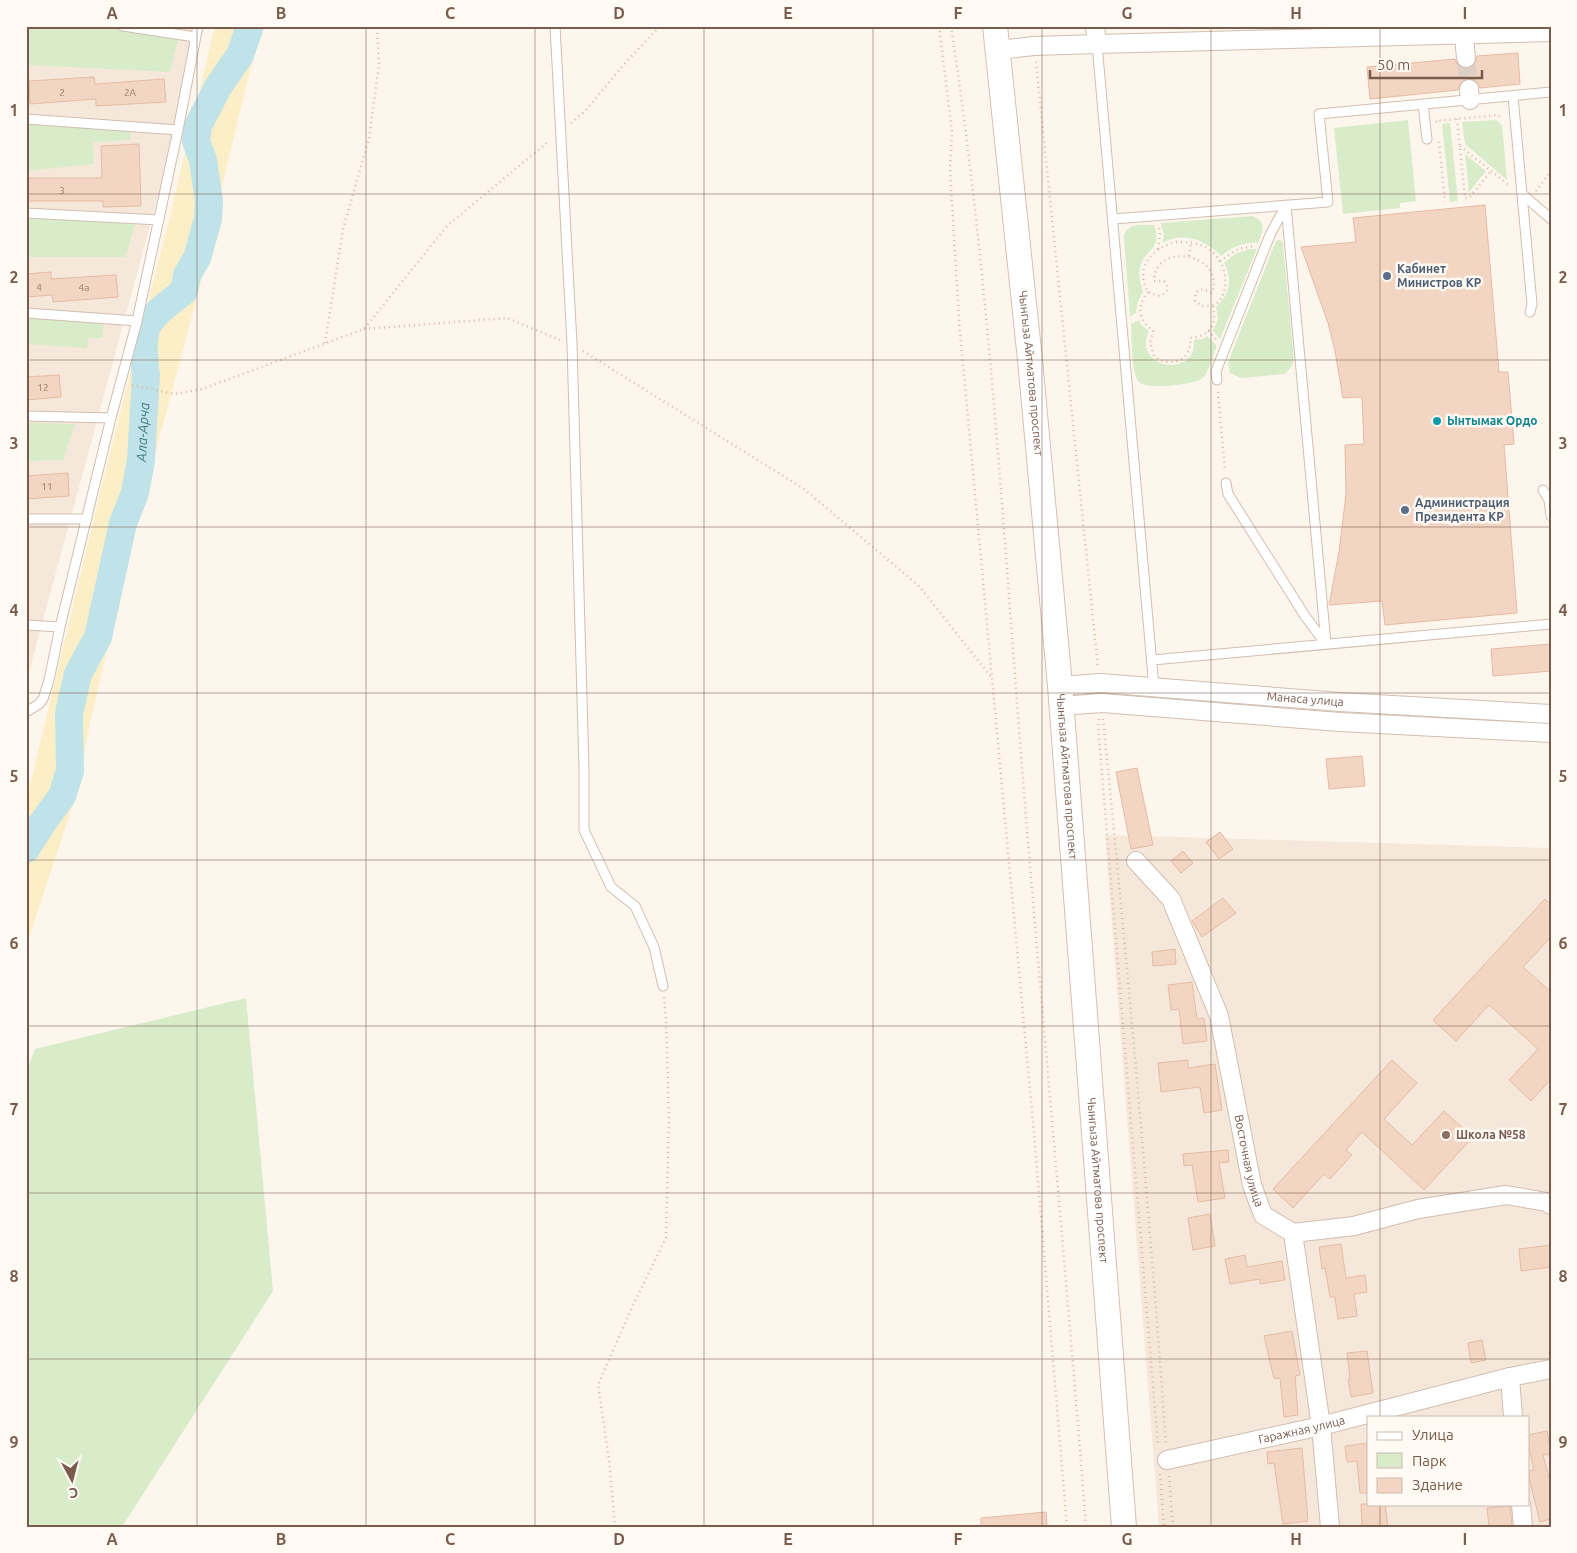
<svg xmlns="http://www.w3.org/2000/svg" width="1577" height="1553" font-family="Ubuntu,sans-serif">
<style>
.residential{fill:#f5e8da;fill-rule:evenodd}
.green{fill:#d8ecc9}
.sand{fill:#fcefc7}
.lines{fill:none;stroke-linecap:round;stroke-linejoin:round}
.river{stroke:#bfe3e8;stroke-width:28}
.building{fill:#f3d5c3;stroke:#e6bba3}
.street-tunnel{stroke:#dcd0c4;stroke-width:18;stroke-dasharray:18 9;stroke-linecap:butt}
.lane-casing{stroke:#d1beb0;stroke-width:11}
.street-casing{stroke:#d1beb0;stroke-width:20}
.secondary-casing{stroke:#d6c0b0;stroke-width:26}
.path{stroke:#d9b8a5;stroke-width:2.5;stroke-dasharray:1 4;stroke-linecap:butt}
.lane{stroke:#fff;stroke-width:9}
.street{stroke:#fff;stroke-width:18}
.secondary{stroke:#fff;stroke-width:24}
.grid{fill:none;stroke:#7a5c4d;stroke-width:1;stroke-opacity:0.55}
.service-dot{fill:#5c6f8a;stroke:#fffaf3;stroke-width:2}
.culture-dot{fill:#0f9aa8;stroke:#fffaf3;stroke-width:2}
.education-dot{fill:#8d6e63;stroke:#fffaf3;stroke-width:2}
.labels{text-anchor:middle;stroke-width:5;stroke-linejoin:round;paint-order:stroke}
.number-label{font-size:10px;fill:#987a6a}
.service-label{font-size:12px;font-weight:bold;fill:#4e5e75;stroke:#fffaf3;text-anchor:start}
.street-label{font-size:12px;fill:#7a5c4d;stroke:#fffaf3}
.culture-label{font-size:12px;font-weight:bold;fill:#0d838f;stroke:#fffaf3;text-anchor:start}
.education-label{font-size:12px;font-weight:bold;fill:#785e54;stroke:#fffaf3;text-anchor:start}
.water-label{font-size:14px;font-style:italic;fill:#437c86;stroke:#fffaf3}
.neatline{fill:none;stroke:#7a5c4d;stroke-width:2}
.grid-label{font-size:16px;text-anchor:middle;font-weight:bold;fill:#7a5c4d}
</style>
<rect width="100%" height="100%" fill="#fdf6ec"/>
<path class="residential" d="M 26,26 L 204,26 L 26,683 Z
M 1105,835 L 1551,848 L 1551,1527 L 1159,1527 ZM 1368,1417 L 1528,1417 L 1528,1504 L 1368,1504 Z"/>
<path class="green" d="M 26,26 L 92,26 L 179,36 L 170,72 L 30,65 L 26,76 Z
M 1408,120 L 1416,201 L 1400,203 L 1400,208 L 1343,214 L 1334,128 Z
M 1496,120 L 1502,125 L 1507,180 L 1465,144 L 1462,122 Z
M 26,123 L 131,127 L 130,140 L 93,142 L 94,164 L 26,171 Z
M 1450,123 L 1458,201 L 1450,202 L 1442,124 Z
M 1465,154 L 1486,171 L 1469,192 Z
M 1253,216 C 1267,222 1263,232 1258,243 C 1243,242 1232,247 1221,256 C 1206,240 1183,231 1162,243 L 1164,236 L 1161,223 Z
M 26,217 L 135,223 L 126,257 L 26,257 Z
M 1154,225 C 1163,252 1144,248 1140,268 C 1138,276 1141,284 1143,292 L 1138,301 L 1136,313 L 1130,317 L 1124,236 C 1128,222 1141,225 1154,225 Z
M 1279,240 L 1282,241 L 1283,245 L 1294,359 L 1292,366 L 1285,374 L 1241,378 L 1230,373 L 1228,362 L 1276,241 Z
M 1249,249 L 1257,249 L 1220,339 L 1213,331 L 1218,319 L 1216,307 C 1230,295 1233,278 1224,263 L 1235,254 Z
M 26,317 L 104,320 L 102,338 L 88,338 L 87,348 L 26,344 Z
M 1139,320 L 1141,325 L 1149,331 C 1131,368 1197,380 1194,340 L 1203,339 L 1207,336 L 1217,346 C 1214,353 1208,374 1203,378 C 1194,385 1146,390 1139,382 C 1131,374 1132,336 1131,324 Z
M 26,423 L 75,424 L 63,460 L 26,461 Z
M 246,998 L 273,1291 L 122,1527 L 26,1527 L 26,1072 L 35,1049 Z"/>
<path class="sand" d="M 215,26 L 261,26 L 227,165 L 202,278 L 144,496 L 118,604 L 91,718 L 76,795 L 26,947 L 26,802 L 102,485 L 172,208 Z"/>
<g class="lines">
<path class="river" id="s1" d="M 26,849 L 43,822 L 62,796 L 70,771 L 69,713 L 78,674 L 98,637 L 123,523 L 135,493 L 141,460 L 146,375 C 144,359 140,333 151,320 C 159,309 173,300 184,291 L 187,275 L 197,258 L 208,219 L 209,201 L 203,160 L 196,141 L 198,126 L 218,87 L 240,55 L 250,26"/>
</g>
<path class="building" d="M 1518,53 L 1520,84 L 1480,88 L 1478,83 L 1474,80 L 1468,79 L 1460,84 L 1458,90 L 1370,99 L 1367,67 L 1455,59 L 1457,64 L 1461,67 L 1467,68 L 1475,63 L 1477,56 Z
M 94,77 L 95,84 L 164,79 L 166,102 L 96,106 L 96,99 L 30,104 L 29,81 Z
M 139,144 L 141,206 L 103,207 L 103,201 L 26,201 L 26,178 L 102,178 L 101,146 Z
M 1485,205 L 1499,372 L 1508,372 L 1514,444 L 1504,445 L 1517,613 L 1385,625 L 1382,601 L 1329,605 L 1339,552 L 1346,494 L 1345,445 L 1364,444 L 1362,397 L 1343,398 L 1335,351 L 1328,323 L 1301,247 L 1356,242 L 1353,218 Z
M 51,272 L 51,279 L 116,275 L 118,297 L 53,302 L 52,295 L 26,297 L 26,274 Z
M 59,375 L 61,397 L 26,400 L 26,377 Z
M 68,473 L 69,496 L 26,499 L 26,476 Z
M 1551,644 L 1551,671 L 1493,676 L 1491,649 Z
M 1362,756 L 1365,786 L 1329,789 L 1326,759 Z
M 1137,768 L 1153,845 L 1131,849 L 1116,772 Z
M 1220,832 L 1233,849 L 1219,859 L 1206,842 Z
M 1183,851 L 1193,863 L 1181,873 L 1171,861 Z
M 1223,898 L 1236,913 L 1202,937 L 1192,921 Z
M 1545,899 L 1551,905 L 1551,937 L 1523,967 L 1551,992 L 1551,1079 L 1531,1101 L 1509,1080 L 1538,1049 L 1489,1005 L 1456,1041 L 1433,1020 Z
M 1175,949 L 1176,964 L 1153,966 L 1152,952 Z
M 1192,982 L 1197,1019 L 1204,1018 L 1207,1041 L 1183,1044 L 1179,1009 L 1171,1010 L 1168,985 Z
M 1188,1060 L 1188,1068 L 1215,1064 L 1222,1110 L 1204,1113 L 1200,1087 L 1161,1092 L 1158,1063 Z
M 1392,1060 L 1417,1083 L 1384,1119 L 1412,1145 L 1444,1111 L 1473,1137 L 1424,1190 L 1362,1132 L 1346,1150 L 1352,1155 L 1330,1179 L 1324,1174 L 1293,1208 L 1273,1189 Z
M 1228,1150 L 1229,1162 L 1219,1163 L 1225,1198 L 1198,1202 L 1192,1165 L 1184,1166 L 1183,1154 Z
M 1210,1214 L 1215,1246 L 1193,1250 L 1188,1218 Z
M 1341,1244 L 1346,1278 L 1365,1275 L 1367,1292 L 1354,1294 L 1357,1316 L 1338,1319 L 1335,1297 L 1330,1297 L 1325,1268 L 1322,1269 L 1319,1247 Z
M 1551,1245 L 1551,1267 L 1521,1271 L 1519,1249 Z
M 1245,1255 L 1247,1267 L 1282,1261 L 1285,1280 L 1260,1284 L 1260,1279 L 1230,1284 L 1225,1259 Z
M 1292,1331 L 1300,1375 L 1295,1376 L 1298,1415 L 1284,1417 L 1280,1378 L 1274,1379 L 1264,1336 Z
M 1482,1340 L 1486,1360 L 1471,1363 L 1468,1343 Z
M 1367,1351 L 1373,1393 L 1351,1397 L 1348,1379 L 1350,1379 L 1347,1353 Z
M 1547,1431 L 1551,1454 L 1543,1455 L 1551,1485 L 1551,1519 L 1540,1522 L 1528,1474 L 1528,1471 L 1534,1470 L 1528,1444 L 1528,1435 Z
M 1368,1443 L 1368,1493 L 1360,1493 L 1357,1461 L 1347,1462 L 1345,1446 Z
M 1302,1448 L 1308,1521 L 1283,1524 L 1274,1463 L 1268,1464 L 1267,1452 Z
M 1361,1504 L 1385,1504 L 1388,1527 L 1362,1527 Z
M 1510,1506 L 1512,1525 L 1489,1527 L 1487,1508 Z
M 1046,1512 L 1047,1527 L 981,1527 L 981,1518 Z"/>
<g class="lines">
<path class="street-tunnel" d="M 1466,58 L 1469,89"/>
<g class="lane-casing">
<path id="lane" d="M 123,26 L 195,37
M 555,26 L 572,344 L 584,769 L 584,830 L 611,887 L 635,906 L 654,947 L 663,986
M 1097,44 L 1154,688
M 1513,96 L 1532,304 L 1530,312
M 1423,104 L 1427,139
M 26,119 L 178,130
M 1522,194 L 1551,219
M 1286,205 L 1326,644
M 26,213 L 159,220
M 1114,219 L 1328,202 L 1319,114 L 1551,92
M 26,313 L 137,321
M 1217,380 L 1216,371 L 1270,235 L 1286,205
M 26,416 L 111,418
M 1226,483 L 1228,494 L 1305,616 L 1326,644
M 1543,490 L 1549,500 L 1551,516
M 26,519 L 87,519
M 26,625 L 60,627
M 1152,660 L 1551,624
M 26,712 L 39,704 L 43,699 L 49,680 L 60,627 L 111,418 L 137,321 L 178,130 L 198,26"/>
</g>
<g class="street-casing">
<g id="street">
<path d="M 1095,26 L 1097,44"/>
<path d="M 1463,26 L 1466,58"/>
<path d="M 999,50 L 1034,46 L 1097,44 L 1551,32"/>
<path d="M 1469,89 L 1470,100"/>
<path id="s2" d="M 1060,686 L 1100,683 L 1340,702 L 1551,714"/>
<path d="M 1061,706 L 1102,703 L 1340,722 L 1551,733"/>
<path id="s3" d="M 1136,861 L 1171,899 L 1219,1016 L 1252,1185 L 1263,1215 L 1293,1233 L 1321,1426 L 1330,1527"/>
<path d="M 1293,1233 L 1354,1226 L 1418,1209 L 1506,1195 L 1547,1202 L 1551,1205"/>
<path d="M 1510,1377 L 1513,1417"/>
<path id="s4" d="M 1167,1460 L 1321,1426 L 1510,1377 L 1551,1369"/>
<path d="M 1521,1504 L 1523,1527"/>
</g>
</g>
<g class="secondary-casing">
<g id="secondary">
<path id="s5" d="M 995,26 L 1030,360 L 1060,686 L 1124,1527"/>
</g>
</g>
<path class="path" d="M 939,26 L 952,132 L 950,169 L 959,321 L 1033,1122 L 1067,1527
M 951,26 C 989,276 1003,528 1023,780 C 1043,1029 1067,1278 1086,1527
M 1036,62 L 1098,668
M 1457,119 L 1465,198 L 1469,198 L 1491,171
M 1437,122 L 1436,121 L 1497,115 L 1503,119
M 571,123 L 585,111 L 627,61 L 660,26
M 1439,142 L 1445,202
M 1460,146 L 1510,186
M 1536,191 L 1551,171
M 1176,242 C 1187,242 1200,242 1210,250 C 1224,261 1230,281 1222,297 C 1220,300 1217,304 1214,305 C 1210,306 1205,306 1202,306 L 1195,301 L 1196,292 L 1203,289 L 1212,293 C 1226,253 1154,241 1154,281 L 1164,281 C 1168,285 1168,288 1166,293 L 1158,296 L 1148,292 C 1134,268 1152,248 1176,242 Z
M 1158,249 L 1160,234 L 1159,227
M 1189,256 L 1191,243
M 1220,261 L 1238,249 L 1254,246
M 1148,292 C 1136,306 1139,321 1153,331 L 1150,343 L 1154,356 C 1171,369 1193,360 1190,338 C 1211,336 1217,325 1213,306
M 364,329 L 507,318 L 560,340
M 1208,331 L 1216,339
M 325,343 L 343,229 L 369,138 L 379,65 L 377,26
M 583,351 L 804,489 L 919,586 L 991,677
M 132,385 L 174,394 L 202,389 L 364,329 L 447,226 L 549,141
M 1218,392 L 1225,471
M 1099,719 L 1098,726 L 1158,1446
M 1103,719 C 1127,961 1149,1203 1166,1446
M 1160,1474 L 1164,1527
M 1169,1476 L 1173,1527
M 615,1527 L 609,1459 L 598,1385 L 633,1305 L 666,1238 L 669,1117 L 666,1021 L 664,997"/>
<use href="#lane" class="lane"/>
<use href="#street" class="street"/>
<use href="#secondary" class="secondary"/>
</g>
<path class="grid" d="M 197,26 L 197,1527M 366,26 L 366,1527M 535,26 L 535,1527M 704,26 L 704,1527M 873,26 L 873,1527M 1042,26 L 1042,1527M 1211,26 L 1211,1527M 1380,26 L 1380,1417M 26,194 L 1551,194M 26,360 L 1551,360M 26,527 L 1551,527M 26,693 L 1551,693M 26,860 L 1551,860M 26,1026 L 1551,1026M 26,1193 L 1551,1193M 26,1359 L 1551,1359M 1380,1504 L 1380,1527"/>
<g class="service-dot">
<circle cx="1387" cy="276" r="5"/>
<circle cx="1405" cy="510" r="5"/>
</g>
<circle class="culture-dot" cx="1437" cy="421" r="5"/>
<circle class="education-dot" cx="1446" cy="1135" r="5"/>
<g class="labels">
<g class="number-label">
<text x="62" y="96">2</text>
<text x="130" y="96">2А</text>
<text x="62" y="194">3</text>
<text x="39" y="291">4</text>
<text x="84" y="291">4а</text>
<text x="43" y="391">12</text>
<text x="47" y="490">11</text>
</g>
<g class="service-label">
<text x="1397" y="273">Кабинет<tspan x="1397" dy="14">Министров КР</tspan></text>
<text x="1415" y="507">Администрация<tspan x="1415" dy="14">Президента КР</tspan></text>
</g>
<g class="street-label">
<text dy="4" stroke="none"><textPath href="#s5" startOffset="349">Чынгыза Айтматова проспект</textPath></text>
<text dy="4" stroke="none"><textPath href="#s2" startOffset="246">Манаса улица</textPath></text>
<text dy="4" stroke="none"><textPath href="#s5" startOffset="754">Чынгыза Айтматова проспект</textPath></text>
<text dy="4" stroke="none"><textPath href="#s3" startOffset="326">Восточная улица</textPath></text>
<text dy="4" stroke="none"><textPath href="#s5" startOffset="1159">Чынгыза Айтматова проспект</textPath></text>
<text dy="4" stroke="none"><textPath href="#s4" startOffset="138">Гаражная улица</textPath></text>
</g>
<g class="culture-label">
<text x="1447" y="425">Ынтымак Ордо</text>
</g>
<g class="education-label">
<text x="1456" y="1139">Школа №58</text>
</g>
<g class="water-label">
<text dy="5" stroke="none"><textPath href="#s1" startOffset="441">Ала-Арча</textPath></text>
</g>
</g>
<rect width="1577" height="1553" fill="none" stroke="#fffaf3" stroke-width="55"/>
<rect x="1367" y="1416" width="162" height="90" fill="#fffaf3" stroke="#cabbb1"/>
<rect x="1377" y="1432" width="25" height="8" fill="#ffffff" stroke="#cabbb1"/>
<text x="1412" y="1440" font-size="15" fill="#7a5c4d">Улица</text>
<rect x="1377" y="1453" width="25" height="15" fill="#d8ecc9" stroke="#cabbb1"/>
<text x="1412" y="1466" font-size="15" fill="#7a5c4d">Парк</text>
<rect x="1377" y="1478" width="25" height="15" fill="#f3d5c3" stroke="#cabbb1"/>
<text x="1412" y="1490" font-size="15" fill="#7a5c4d">Здание</text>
<g transform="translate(72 1480) rotate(173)" stroke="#fffaf3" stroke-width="4" paint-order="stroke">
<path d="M0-4L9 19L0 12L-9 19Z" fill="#7a5c4d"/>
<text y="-8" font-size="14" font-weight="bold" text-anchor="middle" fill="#7a5c4d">С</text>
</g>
<path d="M1370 70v8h112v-8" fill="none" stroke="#7a5c4d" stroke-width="2.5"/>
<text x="1377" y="70" font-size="15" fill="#7a5c4d" stroke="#fffaf3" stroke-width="4" paint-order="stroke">50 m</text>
<rect x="28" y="28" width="1522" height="1498" class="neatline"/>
<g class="grid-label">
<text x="112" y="19">A</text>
<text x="281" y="19">B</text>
<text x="450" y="19">C</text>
<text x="619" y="19">D</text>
<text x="788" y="19">E</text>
<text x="958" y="19">F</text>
<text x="1127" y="19">G</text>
<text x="1296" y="19">H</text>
<text x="1465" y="19">I</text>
<text x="14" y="116">1</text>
<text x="1563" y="116">1</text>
<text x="14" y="283">2</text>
<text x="1563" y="283">2</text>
<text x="14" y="449">3</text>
<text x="1563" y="449">3</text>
<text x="14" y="616">4</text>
<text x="1563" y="616">4</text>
<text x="14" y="782">5</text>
<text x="1563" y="782">5</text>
<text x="14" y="949">6</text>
<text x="1563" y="949">6</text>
<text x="14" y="1115">7</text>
<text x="1563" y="1115">7</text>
<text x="14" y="1282">8</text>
<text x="1563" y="1282">8</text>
<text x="14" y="1448">9</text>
<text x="1563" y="1448">9</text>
<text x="112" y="1545">A</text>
<text x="281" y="1545">B</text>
<text x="450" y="1545">C</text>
<text x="619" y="1545">D</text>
<text x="788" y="1545">E</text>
<text x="958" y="1545">F</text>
<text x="1127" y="1545">G</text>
<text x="1296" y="1545">H</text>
<text x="1465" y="1545">I</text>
</g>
</svg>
